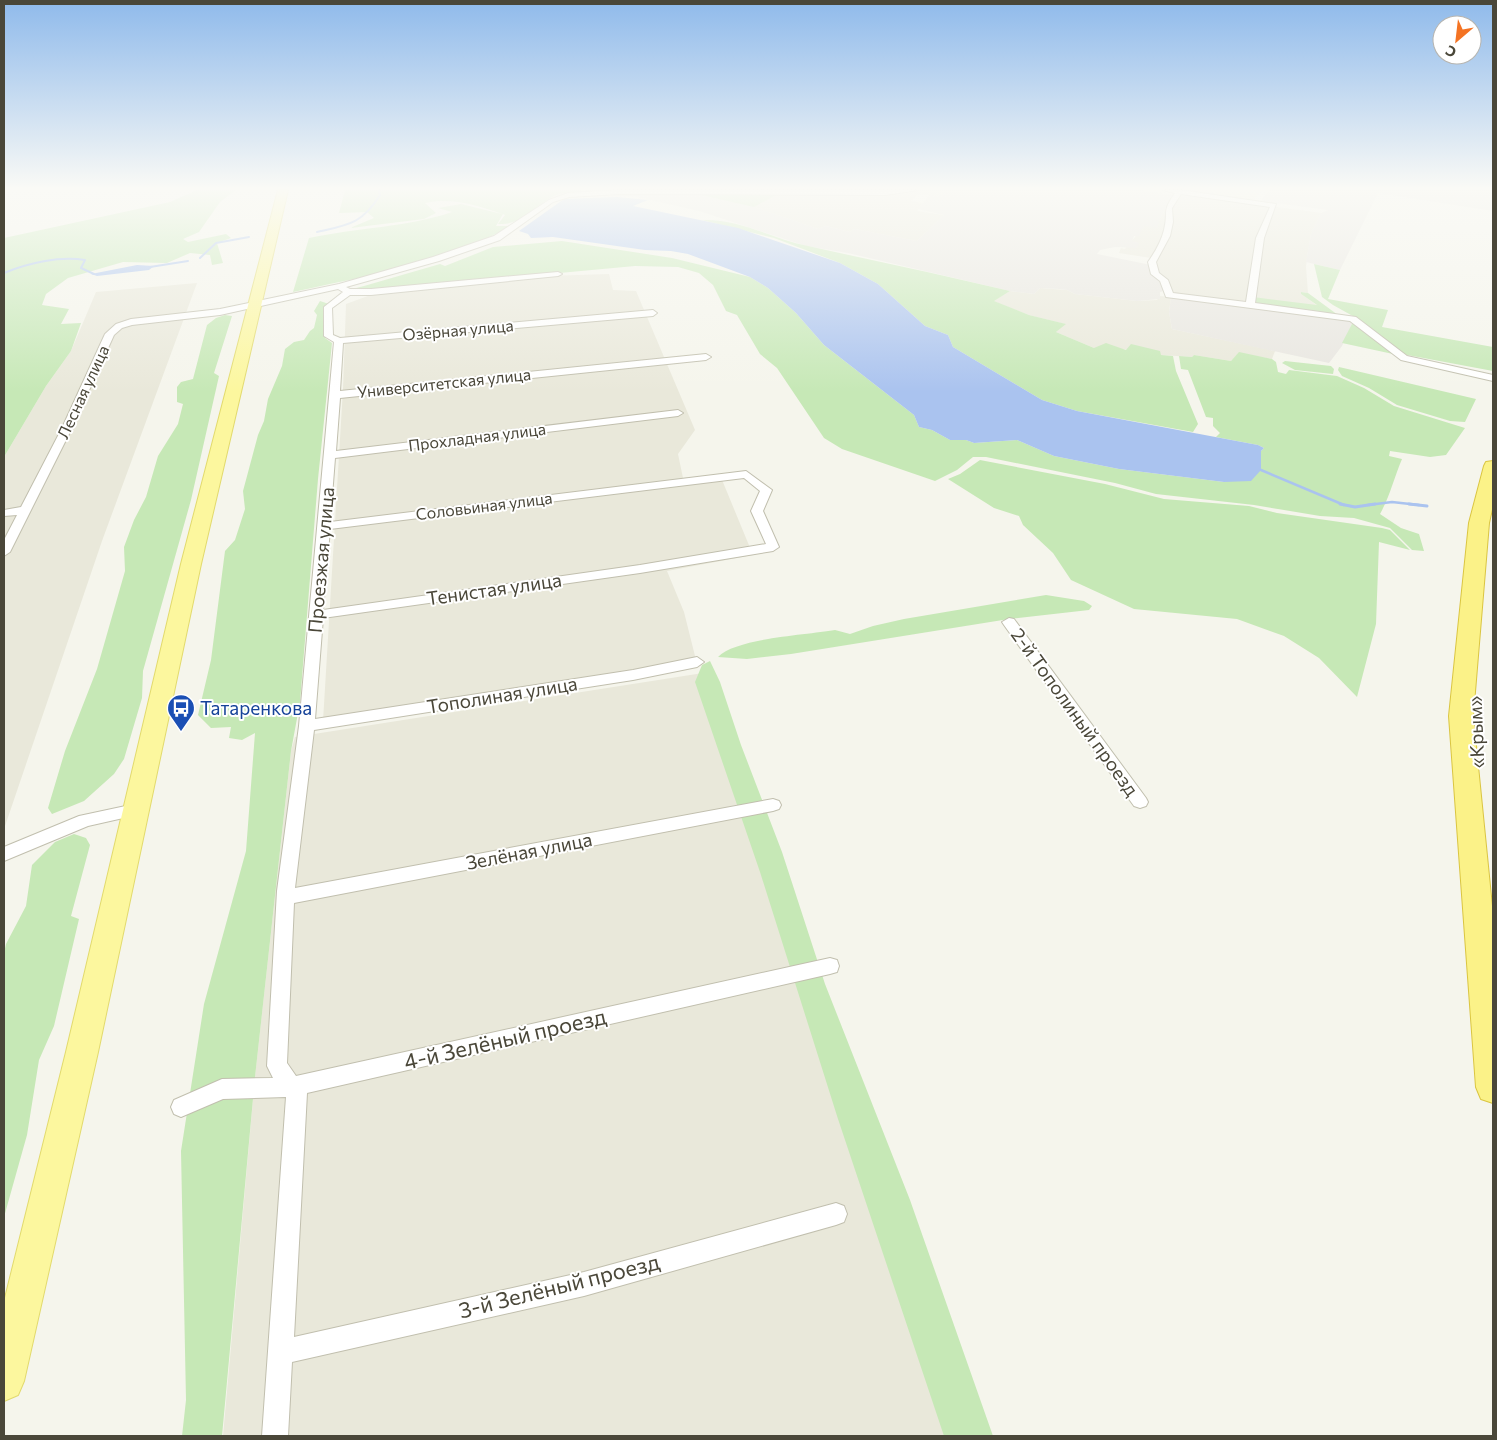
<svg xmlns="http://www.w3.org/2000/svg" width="1497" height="1440" font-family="Commissioner,sans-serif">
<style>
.residential{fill:#e9e8da}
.commercial{fill:#f6f0d8}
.industrial{fill:#e8e6e0}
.green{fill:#c6e8b6}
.water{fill:#aac3ef}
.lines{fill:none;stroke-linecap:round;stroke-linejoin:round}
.stream-far2{stroke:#aac3ef;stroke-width:2}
.stream-far1{stroke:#aac3ef;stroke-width:2.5}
.stream{stroke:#aac3ef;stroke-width:3}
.minor-casing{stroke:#c1bfae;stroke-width:2}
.primary-casing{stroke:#e2da6d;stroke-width:2}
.trunk-casing{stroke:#dac541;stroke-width:2}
.minor{fill:#fff;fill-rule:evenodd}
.primary{fill:#fcf79e;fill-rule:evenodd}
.trunk{fill:#fbf288;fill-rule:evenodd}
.labels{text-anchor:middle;stroke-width:4;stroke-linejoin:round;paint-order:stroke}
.far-street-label{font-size:16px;fill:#4a4739;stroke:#fff}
.street-label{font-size:19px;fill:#4a4739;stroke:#fff}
.transit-label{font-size:19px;fill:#164399;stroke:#fff;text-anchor:start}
.near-street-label{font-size:22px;fill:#4a4739;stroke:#fff}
</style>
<rect width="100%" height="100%" fill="#f5f5ec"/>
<path class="residential" d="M 797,190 L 945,190 L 939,196 L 918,194 L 911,201 L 923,203 L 917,211 L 944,215 L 917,241 L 855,229 L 850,232 L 826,226 L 818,229 L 754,207 L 781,191 Z
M 1175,193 L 1321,213 L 1311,234 L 1307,257 L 1306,267 L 1308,293 L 1302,292 L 1301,294 L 1318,306 L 1239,302 L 1170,293 L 1150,262 L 1151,258 L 1119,253 L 1121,248 L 1125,249 L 1144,226 L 1160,218 Z
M 609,274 L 613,290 L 636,291 L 695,430 L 678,454 L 683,478 L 720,475 L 753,555 L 667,571 L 684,612 L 696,660 L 323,721 L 343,389 L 346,304 L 376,293 L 546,276 Z
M 197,283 L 102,541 L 4,829 L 4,457 L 46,386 L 71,351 L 96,292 Z
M 1040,288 L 1067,290 L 1075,294 L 1137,301 L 1157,300 L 1160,296 L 1171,297 L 1169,312 L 1172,329 L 1275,351 L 1272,359 L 1239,353 L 1231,361 L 1194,355 L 1192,357 L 1161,355 L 1122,349 L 1094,348 L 1056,332 L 1065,324 L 1029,315 L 993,301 L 1010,291 L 1034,294 Z
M 703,673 L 980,1436 L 223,1436 L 255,1077 L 291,751 L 295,737 Z"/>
<path class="commercial" d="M 1176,190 L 1262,190 L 1252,202 Z"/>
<path class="industrial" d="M 945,190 L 1141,190 L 1173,195 L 1160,218 L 1157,228 L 1144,226 L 1139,236 L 1134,236 L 1132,241 L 1139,243 L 1136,248 L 1115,247 L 1100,250 L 1097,254 L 1151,265 L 1164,291 L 1160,292 L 1160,299 L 1137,301 L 1075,294 L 1067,290 L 1059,289 L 1040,288 L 1034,294 L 1010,291 L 848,253 L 806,246 L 699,211 L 637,197 L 643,194 L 694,194 L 748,205 L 818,229 L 826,226 L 850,232 L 855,229 L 917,241 L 944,215 L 918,209 L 930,195 L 939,196 Z
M 1269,190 L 1493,190 L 1493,211 L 1378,193 L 1340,270 L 1306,262 L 1311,234 L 1317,221 L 1321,213 L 1328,210 L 1261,201 Z
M 1171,297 L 1340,319 L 1353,322 L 1342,346 L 1329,363 L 1172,329 L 1169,312 Z"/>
<path class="green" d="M 197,190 L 236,190 L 220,202 L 199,232 L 183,239 L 188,242 L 226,234 L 231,238 L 217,243 L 223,263 L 212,265 L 210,255 L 190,253 L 167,263 L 123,262 L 68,278 L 46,294 L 42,305 L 69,309 L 61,324 L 81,323 L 71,351 L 46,386 L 4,457 L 4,238 L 170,202 Z
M 345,190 L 581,190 L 581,191 C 572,192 563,192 554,196 C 533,207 523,225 498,224 L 505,215 L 503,214 L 496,226 L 511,226 C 445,263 365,276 293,292 L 309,238 C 355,228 409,227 452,212 L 438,208 L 461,204 L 502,214 C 478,205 450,197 425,203 L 436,213 L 424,219 L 350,228 L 374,218 L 367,212 L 339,213 Z
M 701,195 L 776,195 L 754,207 Z
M 702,220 C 741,219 770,238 808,246 C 875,261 943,275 1010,291 L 994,301 L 1029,315 L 1066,324 L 1056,332 L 1094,348 L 1106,343 L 1126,350 L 1131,344 L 1160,351 L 1161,355 L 1173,356 L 1176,371 L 1198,424 L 1193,432 L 1077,411 L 1042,400 L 953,347 L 948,335 L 925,326 L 878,284 L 840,263 L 774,238 Z
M 562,241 L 672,258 L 750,277 L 768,288 L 796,313 L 824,345 L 914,415 L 919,427 L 932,430 L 950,440 L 966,440 L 974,443 L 1017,440 L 1054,456 L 1119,469 L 1224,482 L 1261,470 L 1261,451 L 1264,448 L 1258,445 L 1216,437 L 1220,433 L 1213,426 L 1213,418 L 1206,417 L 1188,370 L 1181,369 L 1179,356 L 1192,357 L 1194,355 L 1231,361 L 1239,352 L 1272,359 L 1276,362 L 1278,372 L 1286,374 L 1289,370 L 1337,376 L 1364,388 L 1394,406 L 1465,428 L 1446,455 L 1430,457 L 1390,451 L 1389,456 L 1402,459 C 1394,478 1390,496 1380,514 L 1401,528 L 1419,534 L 1424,551 L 1412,550 L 1390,528 L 1354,518 L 1320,516 L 1254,505 L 1156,494 L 1115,483 L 986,457 L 973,457 L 957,470 L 935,481 L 842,449 L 824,438 L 777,368 L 760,354 L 737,315 L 726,311 L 713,285 L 699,273 L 678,267 L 635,266 L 352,292 L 356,288 L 364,286 L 440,264 L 445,266 L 493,247 Z
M 1314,264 L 1340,270 L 1328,299 L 1388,310 L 1382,327 L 1493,347 L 1493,371 L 1402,354 L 1360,320 L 1333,305 L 1322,297 Z
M 1301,292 L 1308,293 L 1338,315 L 1253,303 L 1253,297 L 1317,305 L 1301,294 Z
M 320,301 L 329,304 L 325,338 L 332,343 L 318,479 L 300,702 L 291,751 L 255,1077 L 222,1436 L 182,1436 L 186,1400 L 181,1151 L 204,1004 L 246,851 L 255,733 L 242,740 L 229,738 L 231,727 L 211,728 L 198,715 L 211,660 L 225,551 L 235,540 L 245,509 L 243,491 L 258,435 L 264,421 L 268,399 L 282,366 L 285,349 L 294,342 L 304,340 L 310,331 L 314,328 L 317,315 L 314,311 Z
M 225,315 L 232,316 L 214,373 L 219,376 L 191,500 L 143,671 L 142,698 L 124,759 L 114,774 L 84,801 L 52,814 L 48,808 L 65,751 L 97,669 L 125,571 L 124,547 L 134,520 L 146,497 L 158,456 L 178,424 L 183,404 L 177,402 L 177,387 L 181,382 L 193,379 L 207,325 L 216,318 Z
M 1353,322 L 1355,322 L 1393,354 L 1342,343 Z
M 1285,361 L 1331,366 L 1334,369 L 1333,374 L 1295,370 L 1282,363 Z
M 1339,367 L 1352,370 L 1476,399 L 1465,422 L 1450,421 L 1397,405 L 1369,388 L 1342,376 L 1338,370 Z
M 980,460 L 1105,484 L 1164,499 L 1249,506 L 1277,513 L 1382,528 L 1390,530 L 1410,550 L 1379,542 L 1376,624 L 1357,697 L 1319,658 L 1284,636 L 1237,619 L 1134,609 L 1071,580 L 1053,553 L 1023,525 L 1019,516 L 994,508 L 948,479 L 960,474 Z
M 1046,595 L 1084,601 L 1092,606 L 1089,610 L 1009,619 L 791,654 L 747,659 L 718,657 C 736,638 807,635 835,630 L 850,634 L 873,626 L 904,619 Z
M 710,661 L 720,682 L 741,745 L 782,852 L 825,984 L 910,1200 L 993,1436 L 944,1436 L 838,1119 L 760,872 L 695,682 L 702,665 Z
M 74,834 L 86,838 L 90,845 L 71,916 L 79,919 L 54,1026 L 39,1060 L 27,1135 L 4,1217 L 4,953 L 6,944 L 26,906 L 32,865 L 55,842 Z"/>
<path class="water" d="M 617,197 L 648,200 L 633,206 L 738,228 L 840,263 L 878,284 L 925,326 L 948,335 L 953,347 L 1042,400 L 1077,411 L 1258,445 L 1264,448 L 1261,451 L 1261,470 L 1251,481 L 1224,482 L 1119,469 L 1054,456 L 1017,440 L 974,443 L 966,440 L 950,440 L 932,430 L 919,427 L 914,415 L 824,345 L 796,313 L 768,288 L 750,277 L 688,254 L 671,251 L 645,250 L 553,237 L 531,238 L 528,234 L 519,231 L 564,199 Z
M 137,265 L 154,266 L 149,270 L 97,276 L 91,274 Z"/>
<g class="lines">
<path class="stream-far2" d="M 317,232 C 348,225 362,224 380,195 L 379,190
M 200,258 L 216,243 L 249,237
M 150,267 L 188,261
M 4,273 C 28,263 59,256 85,260 L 81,268 L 94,274"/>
<path class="stream-far1" d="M 1261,470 L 1344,505
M 1368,505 L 1392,502 L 1419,505"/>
<path class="stream" d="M 1340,504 L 1355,507 L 1375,504
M 1409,504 L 1427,506"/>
<g class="minor-casing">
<path id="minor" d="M 617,190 L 918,190 L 886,195 L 619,194 L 569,197 L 553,202 L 500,240 L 439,261 L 346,287 L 350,289 L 371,289 L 558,272 L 562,274 L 558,276 L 371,295 L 350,295 L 332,308 L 333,335 L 340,338 L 653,310 L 657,313 L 653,316 L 343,343 L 340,391 L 706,354 L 711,357 L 706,360 L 340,398 L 336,451 L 678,410 L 683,413 L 678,416 L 335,458 L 330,522 L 746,471 L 772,490 L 763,511 L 779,547 L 773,551 L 640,573 L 323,618 L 315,719 L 633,670 L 697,657 L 704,662 L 697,667 L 633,680 L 314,730 L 295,888 L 773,799 L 779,801 L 781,805 L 779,809 L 773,811 L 294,903 L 287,1063 L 296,1076 L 830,958 L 837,960 L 839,966 L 837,972 L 830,974 L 307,1093 L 294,1337 L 584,1272 L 836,1203 L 844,1206 L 847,1214 L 844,1222 L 836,1225 L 584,1296 L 292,1362 L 288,1436 L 262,1436 L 286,1097 L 223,1099 L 181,1117 L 174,1114 L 171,1107 L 174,1100 L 222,1079 L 273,1078 L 267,1066 L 277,891 L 299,726 L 334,342 L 324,336 L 324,307 L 343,292 L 338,289 L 220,315 L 132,325 L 122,328 L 114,335 L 72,428 L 10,552 L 4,556 L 4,540 L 17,515 L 4,516 L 4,510 L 21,507 L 62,428 L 105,334 L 116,324 L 131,319 L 220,309 L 339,284 L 433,257 L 494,236 L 549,200 L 568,193 ZM 744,478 L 760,491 L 751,511 L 766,544 L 640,565 L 323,610 L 330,529 Z
M 1163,190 L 1181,190 L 1276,204 L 1264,238 L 1255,303 L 1356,317 L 1407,356 L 1493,375 L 1493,381 L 1401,360 L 1350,321 L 1166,297 L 1160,281 L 1151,274 L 1148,262 C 1155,252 1161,242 1164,230 C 1169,210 1161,213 1175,193 ZM 1181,194 L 1270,207 L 1256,238 L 1246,302 L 1173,293 L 1168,280 L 1159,273 L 1156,262 L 1170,236 L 1173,222 L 1172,208 Z
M 1009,618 L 1014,619 L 1146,798 L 1148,802 L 1146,806 L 1140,808 L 1134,806 L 1004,625 L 1002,622 Z
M 135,804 L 141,806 L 143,810 L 141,814 L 88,826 L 4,861 L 4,847 L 79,816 Z"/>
</g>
<g class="primary-casing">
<path id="primary" d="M 278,190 L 288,190 L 201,564 L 98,1052 L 24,1381 L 18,1395 L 4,1401 L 4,1302 L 66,1052 L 181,564 Z"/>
</g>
<g class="trunk-casing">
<path id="trunk" d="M 1493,461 L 1493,505 L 1489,523 L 1473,716 L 1493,916 L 1493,1103 L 1481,1099 L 1476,1087 L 1449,716 L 1469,523 L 1484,466 L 1486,462 Z"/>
</g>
<use href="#minor" class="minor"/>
<use href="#primary" class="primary"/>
<use href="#trunk" class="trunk"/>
</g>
<linearGradient id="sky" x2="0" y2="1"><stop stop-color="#8fbaeb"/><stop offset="0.48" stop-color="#fafaf6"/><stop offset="1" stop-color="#fafaf6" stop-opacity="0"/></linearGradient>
<rect width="1497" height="392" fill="url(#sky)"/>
<defs>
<g id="bus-pin" transform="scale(1.4375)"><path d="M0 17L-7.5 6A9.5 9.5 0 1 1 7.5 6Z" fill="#1a4fb4" stroke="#fff"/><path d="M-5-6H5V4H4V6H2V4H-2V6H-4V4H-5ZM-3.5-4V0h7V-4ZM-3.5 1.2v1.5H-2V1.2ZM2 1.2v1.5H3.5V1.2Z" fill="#fff"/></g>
</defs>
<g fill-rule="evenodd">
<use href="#bus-pin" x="181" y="708"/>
</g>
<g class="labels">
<g class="far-street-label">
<text transform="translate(458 330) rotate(-5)" y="6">Озёрная улица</text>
<text transform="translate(444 383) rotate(-6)" y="6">Университетская улица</text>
<text transform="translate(83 392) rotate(-65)" y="6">Лесная улица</text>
<text transform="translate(477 437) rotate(-7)" y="6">Прохладная улица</text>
<text transform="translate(484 506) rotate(-7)" y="6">Соловьиная улица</text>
</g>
<g class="street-label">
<text transform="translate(321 560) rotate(-85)" y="7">Проезжая улица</text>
<text transform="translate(494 589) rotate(-8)" y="7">Тенистая улица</text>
<text transform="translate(502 695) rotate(-9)" y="7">Тополиная улица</text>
<text transform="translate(1075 712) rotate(54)" y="7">2-й Тополиный проезд</text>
<text transform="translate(1476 732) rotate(-92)" y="7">«Крым»</text>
<text transform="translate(529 851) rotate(-11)" y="7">Зелёная улица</text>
</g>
<g class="transit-label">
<text x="200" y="715">Татаренкова</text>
</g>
<g class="near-street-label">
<text transform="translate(505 1039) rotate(-13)" y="8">4-й Зелёный проезд</text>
<text transform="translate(559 1286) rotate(-14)" y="8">3-й Зелёный проезд</text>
</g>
</g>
<rect width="1497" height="1440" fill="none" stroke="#4a4739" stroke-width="10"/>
<g transform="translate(1457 40) rotate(208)"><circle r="24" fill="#ffffff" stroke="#b7b5b0"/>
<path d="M0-4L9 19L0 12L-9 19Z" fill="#f47323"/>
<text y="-8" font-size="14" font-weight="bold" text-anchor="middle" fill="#4a4739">С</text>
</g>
</svg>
